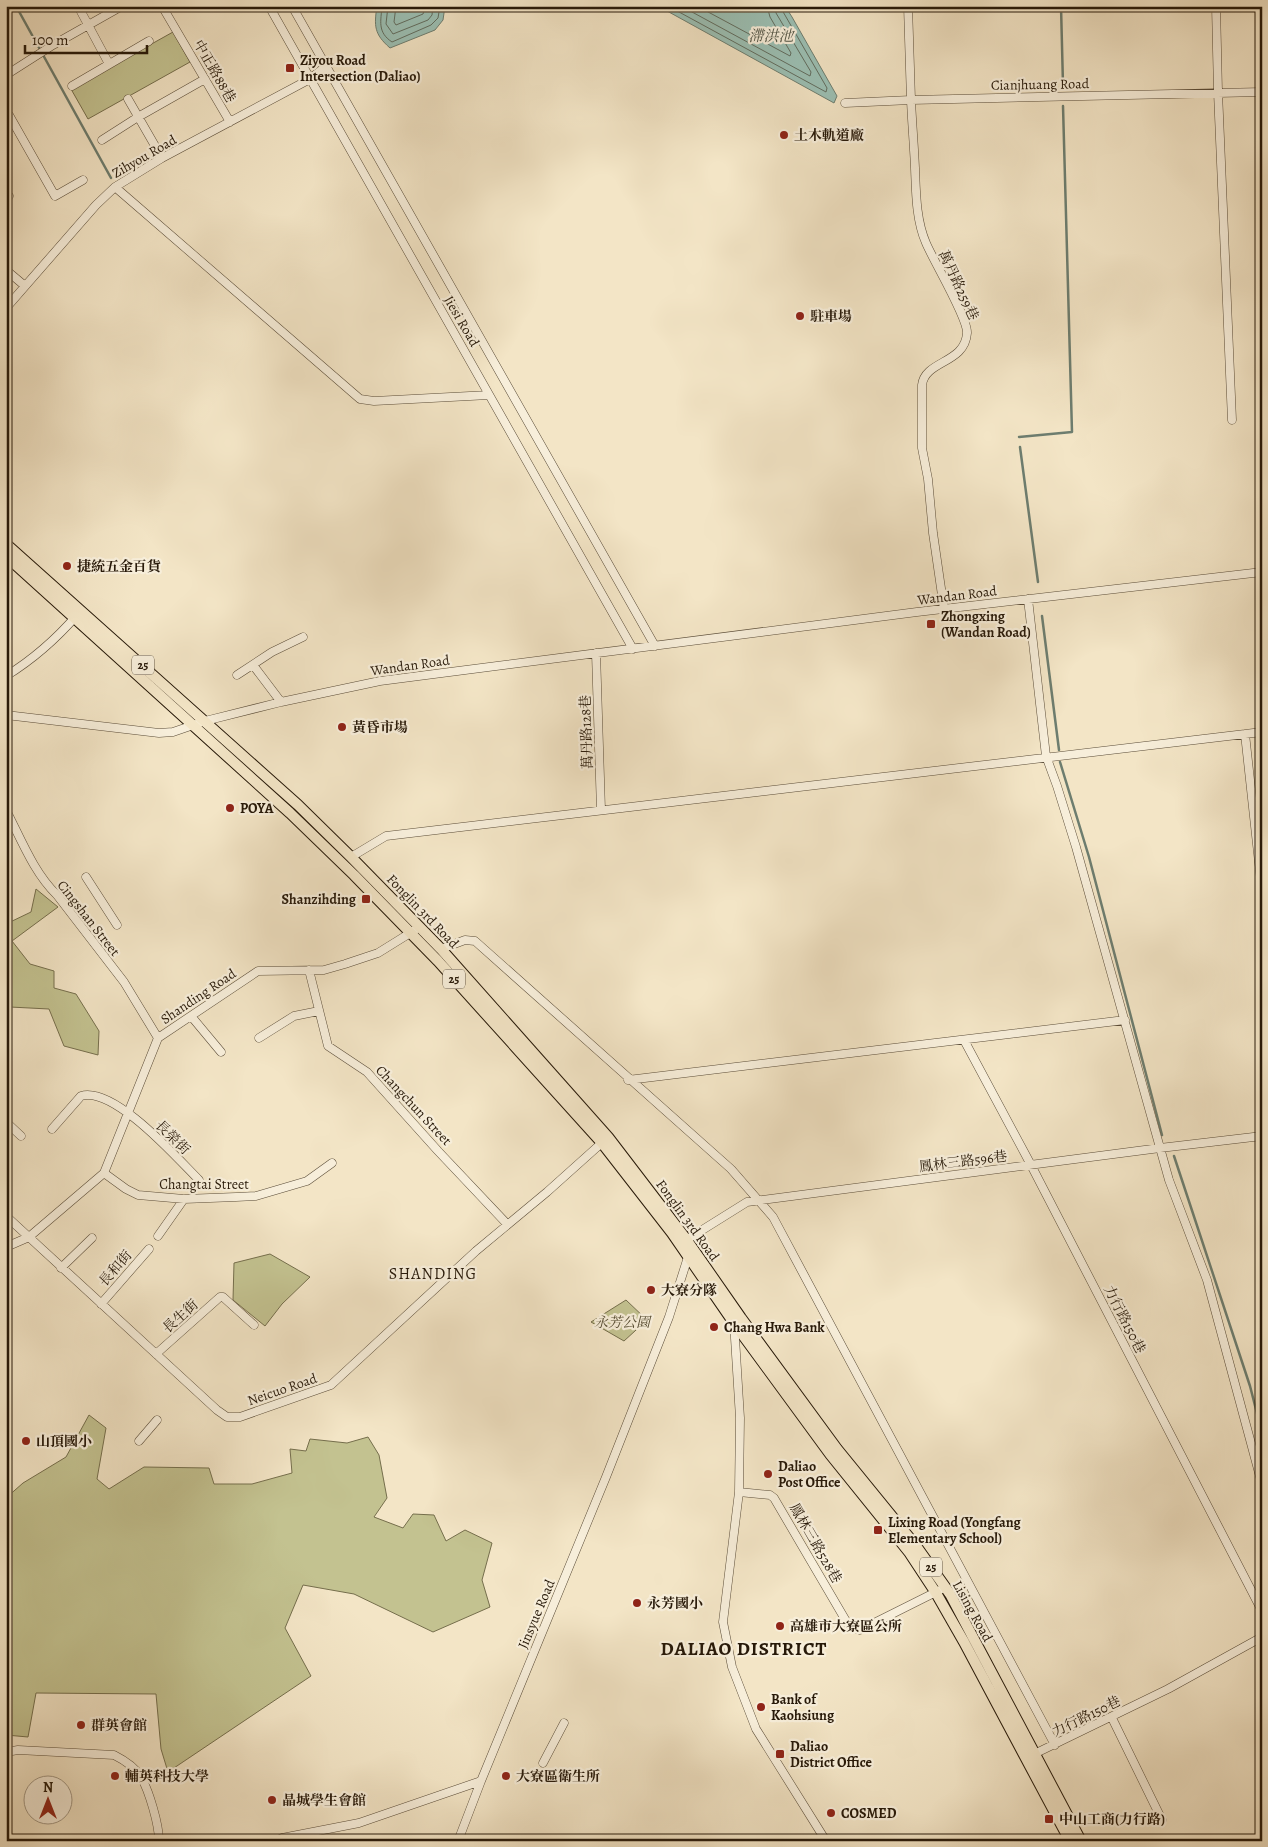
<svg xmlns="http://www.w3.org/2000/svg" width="1268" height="1847" font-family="Alegreya,'Noto Serif TC',serif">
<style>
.green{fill:#c3c290;stroke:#756e4c}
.water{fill:#9bbfb3;stroke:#6d7d6f}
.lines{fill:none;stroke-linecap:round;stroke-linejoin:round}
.shore{stroke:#616c5e;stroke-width:1}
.stream{stroke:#6d7d6f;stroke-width:2.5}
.minor-casing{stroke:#5a4c38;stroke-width:9}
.major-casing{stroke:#271909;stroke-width:12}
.minor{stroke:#f7eeda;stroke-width:8}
.major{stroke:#f3e5c6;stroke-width:10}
.poi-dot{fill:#8f2418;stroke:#f7eeda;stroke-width:2}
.labels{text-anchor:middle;stroke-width:4.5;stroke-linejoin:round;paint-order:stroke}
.shield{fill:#f7eeda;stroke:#655948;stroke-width:1}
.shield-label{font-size:12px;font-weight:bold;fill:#271909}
.poi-label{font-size:14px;font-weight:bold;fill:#271909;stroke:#f7eeda;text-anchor:start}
.street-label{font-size:14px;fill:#271909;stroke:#f7eeda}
.park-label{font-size:14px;font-style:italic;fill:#564c32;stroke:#f7eeda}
.water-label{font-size:15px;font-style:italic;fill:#505344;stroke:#f7eeda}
.quarter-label{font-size:16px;letter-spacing:1px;fill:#271909;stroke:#f7eeda}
.district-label{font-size:19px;font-weight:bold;letter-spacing:1px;fill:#271909;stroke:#f7eeda}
</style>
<rect width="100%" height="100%" fill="#f3e5c6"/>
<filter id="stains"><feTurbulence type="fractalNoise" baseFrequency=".004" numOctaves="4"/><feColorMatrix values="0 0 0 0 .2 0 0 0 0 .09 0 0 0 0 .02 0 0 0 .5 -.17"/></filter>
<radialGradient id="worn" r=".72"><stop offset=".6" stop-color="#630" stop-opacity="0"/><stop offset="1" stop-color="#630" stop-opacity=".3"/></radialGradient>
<path class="green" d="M 173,32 L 190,62 L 88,119 L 71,89 Z
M 36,889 L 58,907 L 12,941 L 30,964 L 54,971 L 54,988 L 76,994 L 99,1031 L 98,1055 L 64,1046 L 49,1009 L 10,1007 L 6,1011 L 6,924 L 31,912 Z
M 270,1254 L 310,1277 L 282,1304 L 265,1326 L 233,1300 L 234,1263 Z
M 626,1300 L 647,1320 L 624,1341 L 591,1322 Z
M 89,1415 L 106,1428 L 97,1479 L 109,1489 L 144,1467 L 209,1468 L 214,1484 L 252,1484 L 292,1473 L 290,1449 L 306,1451 L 310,1439 L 347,1443 L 368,1437 L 379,1455 L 387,1498 L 374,1517 L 403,1528 L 413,1514 L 434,1515 L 446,1541 L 465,1530 L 492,1543 L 482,1580 L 490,1607 L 433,1632 L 354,1594 L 303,1585 L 285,1628 L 311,1676 L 168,1772 L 161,1749 L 156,1694 L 36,1693 L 28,1737 L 6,1735 L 6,1498 L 23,1483 L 66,1457 Z"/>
<path class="water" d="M 377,6 L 445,6 L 443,20 L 435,30 L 390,48 C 374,34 374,26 377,6 Z
M 658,6 L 785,6 L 792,17 L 837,96 L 834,103 Z"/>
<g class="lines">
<path class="shore" d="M 382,6 C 381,21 377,32 392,42 L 431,25 L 438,18 L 440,6
M 388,6 L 386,24 L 393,34 L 428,20 L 432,15 L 433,6
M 396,6 L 394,22 L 396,25 L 423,14 L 426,6
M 668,6 L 826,92 L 827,88 L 782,10 L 781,6
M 681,6 L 810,76 L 811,72 L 776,13 L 775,6
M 697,6 L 790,56 L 791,53 L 770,17 L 767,6"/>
<path class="stream" d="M 16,6 L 111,178
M 1061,6 L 1063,85
M 1019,437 L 1072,432 L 1063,106
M 1020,447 L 1038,582
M 1042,616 L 1059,750
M 1060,762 L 1089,857 L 1162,1135
M 1174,1156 L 1250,1386 L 1262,1433"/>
<g class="minor-casing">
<path id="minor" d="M 78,6 L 109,64
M 162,6 L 230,122
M 269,6 L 633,649
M 292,6 L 655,646
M 908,6 L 911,100 L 1262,92
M 1216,6 L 1218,92 L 1232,420
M 6,75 L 53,45 L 122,6
M 72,86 L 149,41
M 128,99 L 162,158
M 845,103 L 911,100 C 912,123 914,145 915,168 C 916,193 916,220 926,243 C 934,262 968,318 967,333 C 965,364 925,360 922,385 L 922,448 L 928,479 L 933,533 L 944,609
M 9,115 L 55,196 L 83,180
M 102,140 L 138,117 L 205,79
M 115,187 L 360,399 L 374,401 L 489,395
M 6,197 L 9,196
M 6,270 L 25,286
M 6,308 L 96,205 L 115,187 L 162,158 L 310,79 L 326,66
M 1028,599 L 1046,756 L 1057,786 L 1076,847 L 1169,1180 L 1207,1280 L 1262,1484
M 596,653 L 601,810
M 253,665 L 281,702
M 237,675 L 272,652 L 303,637
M 6,676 C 32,660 57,638 77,615
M 6,715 L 159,733 L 173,732 L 205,721 L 281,702 L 380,681 L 917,612 L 1262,572
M 1245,734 L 1262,890
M 6,810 C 21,839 34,873 57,895 L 124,982 L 158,1038
M 351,857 L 386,836 L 1262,732
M 86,877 L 117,925
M 441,949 L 465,940 L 475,941 L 731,1169 L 773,1217 L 1055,1745
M 309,970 L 328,1046 L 367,1072 L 438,1151 L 507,1224
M 191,1016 L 221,1052
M 259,1038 L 294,1016 L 319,1011
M 964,1040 L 1031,1165 L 1262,1611
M 628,1080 L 1125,1020
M 6,1122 L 21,1136
M 52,1129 L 81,1096 C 114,1086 177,1158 199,1180
M 104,1173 L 126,1189 L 138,1195 L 184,1199 L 236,1197 L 256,1196 L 307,1181 L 332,1163
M 6,1216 L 217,1410 L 227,1417 L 240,1417 L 331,1385 L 476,1251 L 547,1192 L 605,1140
M 158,1236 L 184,1199
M 683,1242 L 747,1202 L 1160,1148 L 1262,1136
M 6,1247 L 29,1237 L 104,1173 L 158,1038 L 258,971 L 324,970 L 345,964 L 378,953 L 415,930
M 61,1268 L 92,1238
M 101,1304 L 149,1249
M 734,1322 L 740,1418 L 739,1492 L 723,1622 L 732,1667 L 756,1729 L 826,1841
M 156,1354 L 220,1297 L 223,1297 L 254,1325
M 139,1441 L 157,1420
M 739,1492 L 770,1495 L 774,1498 L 849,1626 L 860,1630 L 940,1590
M 1112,1718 L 1162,1820
M 6,1752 L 18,1750 L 114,1755 C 124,1760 135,1767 141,1777 C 149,1791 159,1824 159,1841
M 1030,1756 L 1168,1689 L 1262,1637
M 543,1763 L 564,1723
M 276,1841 L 282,1838 L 359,1823 L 481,1781 L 606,1477 L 669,1317 L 688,1257 L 692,1254
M 458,1841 L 481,1781"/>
</g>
<g class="major-casing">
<path id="major" d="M 6,544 L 298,805 L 351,857 L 441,949 L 608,1137 L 686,1239 L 741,1318 L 837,1449 L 916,1546 L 950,1594 L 1081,1841
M 6,556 L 290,813 L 354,875 L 438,961 L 602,1143 L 672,1233 L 734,1323 L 830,1454 L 909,1552 L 936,1593 L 964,1642 L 1070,1841"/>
</g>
<use href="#minor" class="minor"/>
<use href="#major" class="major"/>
</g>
<g class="poi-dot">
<rect x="285" y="63" width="10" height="10" rx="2.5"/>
<circle cx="784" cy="135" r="5"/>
<circle cx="800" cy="316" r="5"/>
<circle cx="67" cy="566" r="5"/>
<rect x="926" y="619" width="10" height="10" rx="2.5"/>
<circle cx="342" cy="727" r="5"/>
<circle cx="230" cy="808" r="5"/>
<rect x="361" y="894" width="10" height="10" rx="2.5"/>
<circle cx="651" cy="1290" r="5"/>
<circle cx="714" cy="1327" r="5"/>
<circle cx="26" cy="1441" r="5"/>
<circle cx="768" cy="1474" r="5"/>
<rect x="873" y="1525" width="10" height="10" rx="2.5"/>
<circle cx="637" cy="1603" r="5"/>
<circle cx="780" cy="1626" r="5"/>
<circle cx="761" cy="1707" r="5"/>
<circle cx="81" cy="1725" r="5"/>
<rect x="775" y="1749" width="10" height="10" rx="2.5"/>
<circle cx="115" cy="1776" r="5"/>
<circle cx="506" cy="1776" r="5"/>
<circle cx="272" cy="1800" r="5"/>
<circle cx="831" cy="1813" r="5"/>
<rect x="1044" y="1814" width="10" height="10" rx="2.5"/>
</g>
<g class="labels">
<g class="shield">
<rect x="132" y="655.5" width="22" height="19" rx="4"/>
<rect x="443" y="969.5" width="22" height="19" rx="4"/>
<rect x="920" y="1557.5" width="22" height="19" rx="4"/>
</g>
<g class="shield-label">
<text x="143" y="669">25</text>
<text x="454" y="983">25</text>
<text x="931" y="1571">25</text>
</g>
<g class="poi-label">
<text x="300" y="65">Ziyou Road<tspan x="300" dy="16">Intersection (Daliao)</tspan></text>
<text x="794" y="140">土木軌道廠</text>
<text x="810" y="321">駐車場</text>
<text x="77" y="571">捷統五金百貨</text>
<text x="941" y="621">Zhongxing<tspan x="941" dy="16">(Wandan Road)</tspan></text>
<text x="352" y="732">黃昏市場</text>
<text x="240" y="813">POYA</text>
<text x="356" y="904" text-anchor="end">Shanzihding</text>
<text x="661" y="1295">大寮分隊</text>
<text x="724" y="1332">Chang Hwa Bank</text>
<text x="36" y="1446">山頂國小</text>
<text x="778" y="1471">Daliao<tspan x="778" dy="16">Post Office</tspan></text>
<text x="888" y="1527">Lixing Road (Yongfang<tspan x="888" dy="16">Elementary School)</tspan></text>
<text x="647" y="1608">永芳國小</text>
<text x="790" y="1631">高雄市大寮區公所</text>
<text x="771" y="1704">Bank of<tspan x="771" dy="16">Kaohsiung</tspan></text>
<text x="91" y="1730">群英會館</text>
<text x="790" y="1751">Daliao<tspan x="790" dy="16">District Office</tspan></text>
<text x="125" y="1781">輔英科技大學</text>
<text x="516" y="1781">大寮區衛生所</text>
<text x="282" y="1805">晶城學生會館</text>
<text x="841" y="1818">COSMED</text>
<text x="1059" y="1824">中山工商(力行路)</text>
</g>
<g class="street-label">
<text transform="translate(215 71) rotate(60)" y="5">中正路88巷</text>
<text transform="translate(1040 84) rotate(-1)" y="5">Cianjhuang Road</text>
<text transform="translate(144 156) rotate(-30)" y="5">Zihyou Road</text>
<text transform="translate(959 285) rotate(65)" y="5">萬丹路259巷</text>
<text transform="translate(462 321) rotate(60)" y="5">Jiesi Road</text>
<text transform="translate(957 595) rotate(-7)" y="5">Wandan Road</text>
<text transform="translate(410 665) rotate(-8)" y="5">Wandan Road</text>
<text transform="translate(586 732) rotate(-92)" y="5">萬丹路128巷</text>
<text transform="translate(423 911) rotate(46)" y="5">Fonglin 3rd Road</text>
<text transform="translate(89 918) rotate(52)" y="5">Cingshan Street</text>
<text transform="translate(198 996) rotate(-34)" y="5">Shanding Road</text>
<text transform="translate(414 1105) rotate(47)" y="5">Changchun Street</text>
<text transform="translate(173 1137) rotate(44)" y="5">長榮街</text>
<text transform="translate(963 1161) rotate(-7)" y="5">鳳林三路596巷</text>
<text x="204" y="1189">Changtai Street</text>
<text transform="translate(688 1220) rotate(54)" y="5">Fonglin 3rd Road</text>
<text transform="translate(115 1268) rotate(-49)" y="5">長和街</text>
<text transform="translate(180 1316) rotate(-42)" y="5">長生街</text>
<text transform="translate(1125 1319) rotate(63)" y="5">力行路150巷</text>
<text transform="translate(282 1389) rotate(-19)" y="5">Neicuo Road</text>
<text transform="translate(816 1543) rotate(60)" y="5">鳳林三路528巷</text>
<text transform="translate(973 1611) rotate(61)" y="5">Lising Road</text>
<text transform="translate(536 1614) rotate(-67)" y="5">Jinsyue Road</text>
<text transform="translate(1086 1716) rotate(-26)" y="5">力行路150巷</text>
</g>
<g class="park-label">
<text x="622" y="1327">永芳公園</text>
</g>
<g class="water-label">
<text x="771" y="41">滯洪池</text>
</g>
<g class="quarter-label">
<text x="433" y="1279">SHANDING</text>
</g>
<g class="district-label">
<text x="744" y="1655">DALIAO DISTRICT</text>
</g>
</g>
<rect width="1268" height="1847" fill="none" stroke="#f3e5c6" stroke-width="25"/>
<rect x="8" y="8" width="1253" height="1832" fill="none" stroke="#271909" stroke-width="2.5"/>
<rect x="12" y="12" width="1243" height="1822" fill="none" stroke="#271909"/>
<g transform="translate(48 1800)"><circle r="24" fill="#f7eeda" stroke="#a49986"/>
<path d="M0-4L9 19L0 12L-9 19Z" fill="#8f2418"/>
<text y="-8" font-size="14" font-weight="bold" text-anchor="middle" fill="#271909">N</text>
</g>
<path d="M25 45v8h122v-8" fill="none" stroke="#271909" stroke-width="2.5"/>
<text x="32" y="45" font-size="15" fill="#271909" stroke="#f7eeda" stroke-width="4" paint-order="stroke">100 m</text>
<rect width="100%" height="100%" filter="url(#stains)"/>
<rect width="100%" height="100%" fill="url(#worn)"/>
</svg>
